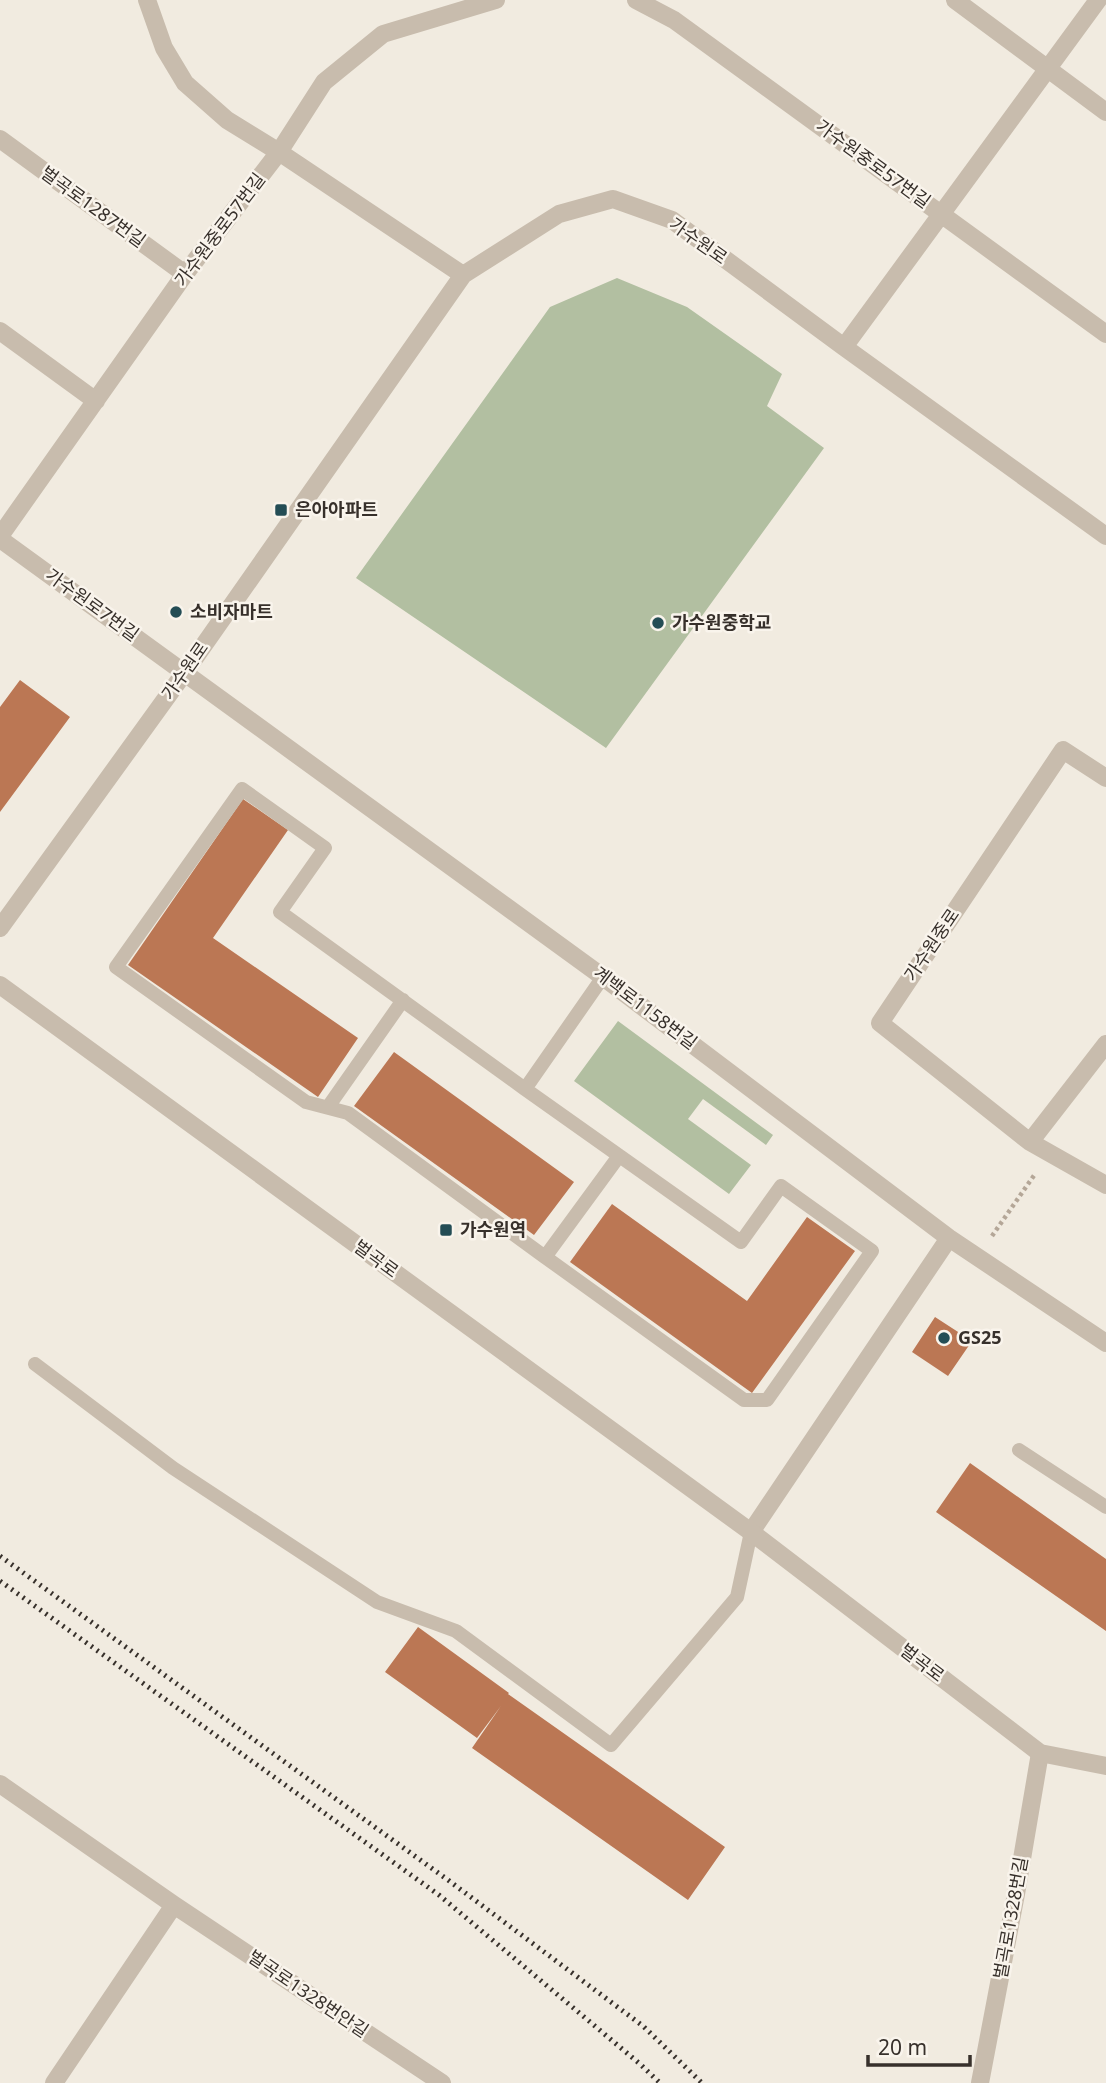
<svg xmlns="http://www.w3.org/2000/svg" width="1106" height="2083" font-family="'Noto Sans','Noto Sans KR',sans-serif">
<style>
.green{fill:#b2bfa1}
.building{fill:#bb7754}
.lines{fill:none;stroke-linecap:round;stroke-linejoin:round}
.path{stroke:#b4a697;stroke-width:4.5;stroke-dasharray:3.5 3.5;stroke-linecap:butt}
.service{stroke:#c8bcad;stroke-width:14}
.minor{stroke:#c8bcad;stroke-width:18}
.tertiary{stroke:#c8bcad;stroke-width:18}
.rail{stroke:#37302b;stroke-width:5;stroke-dasharray:2 5;stroke-linecap:butt}
.poi-dot{fill:#244d55;stroke:#f9f4ec;stroke-width:2.5}
.labels{text-anchor:middle;stroke-width:5;stroke-linejoin:round;paint-order:stroke}
.street-label{font-size:18px;fill:#37302b;stroke:#f9f4ec}
.poi-label{font-size:18px;font-weight:bold;fill:#37302b;stroke:#f9f4ec;text-anchor:start}
</style>
<rect width="100%" height="100%" fill="#f1ebe0"/>
<path class="green" d="M 617,278 L 687,307 L 782,374 L 767,406 L 824,448 L 606,748 L 356,578 L 550,307 Z
M 618,1021 L 773,1135 L 766,1145 L 703,1099 L 688,1119 L 751,1165 L 729,1194 L 574,1081 Z"/>
<path class="building" d="M 20,680 L 70,717 L 0,812 L 0,707 Z
M 243,799 L 288,830 L 213,938 L 358,1038 L 318,1097 L 128,965 Z
M 394,1052 L 574,1182 L 534,1235 L 354,1106 Z
M 612,1204 L 747,1301 L 807,1217 L 855,1251 L 752,1393 L 570,1262 Z
M 935,1317 L 972,1341 L 948,1376 L 912,1352 Z
M 970,1463 L 1106,1559 L 1106,1631 L 936,1512 Z
M 418,1627 L 509,1693 L 508,1694 L 725,1847 L 688,1900 L 472,1748 L 501,1706 L 477,1738 L 385,1672 Z"/>
<g class="lines">
<path class="path" d="M 992,1236 L 1035,1174"/>
<path class="service" d="M 525,1089 L 280,912 L 325,848 L 242,789 L 116,967 L 306,1102 L 348,1113 L 545,1257 L 619,1156
M 328,1107 L 403,1000
M 545,1257 L 744,1400 L 767,1400 L 872,1251 L 781,1186 L 741,1242 L 525,1089 L 603,977
M 35,1364 L 173,1468 L 377,1602 L 456,1631 L 611,1745 L 737,1597 L 751,1532
M 1019,1450 L 1106,1507"/>
<path class="minor" d="M 147,0 L 164,48 L 185,83 L 227,120 L 279,152 L 463,275
M 636,0 L 674,20 L 1106,334
M 955,0 L 1106,112
M 0,139 L 185,274
M 0,331 L 96,401
M 844,347 L 1098,0
M 0,536 L 185,274 L 279,152 L 324,82 L 383,34 L 496,0
M 0,539 L 603,977 L 949,1238 L 1106,1343
M 1106,778 L 1063,750 L 880,1023 L 1030,1142 L 1106,1185
M 0,928 L 185,672 L 463,275 L 559,214 L 613,199 L 672,220 L 844,347 L 1106,536
M 1030,1142 L 1106,1044
M 751,1532 L 949,1238
M 0,1784 L 174,1905 L 442,2083
M 54,2083 L 174,1905
M 980,2083 L 1016,1894 L 1040,1753"/>
<path class="tertiary" d="M 0,985 L 751,1532 L 1040,1753 L 1106,1766"/>
<path class="rail" d="M 0,1556 L 448,1880 L 643,2026 L 702,2083
M 0,1581 L 439,1895 L 640,2064 L 660,2083"/>
</g>
<g class="poi-dot">
<rect x="274" y="503" width="14" height="14" rx="3.5"/>
<circle cx="176" cy="612" r="7"/>
<circle cx="658" cy="623" r="7"/>
<rect x="439" y="1223" width="14" height="14" rx="3.5"/>
<circle cx="944" cy="1338" r="7"/>
</g>
<g class="labels">
<g class="street-label">
<text transform="translate(873 164) rotate(36)" y="6">가수원중로57번길</text>
<text transform="translate(93 207) rotate(36)" y="6">벌곡로1287번길</text>
<text transform="translate(220 230) rotate(-53)" y="6">가수원중로57번길</text>
<text transform="translate(698 241) rotate(35)" y="6">가수원로</text>
<text transform="translate(92 605) rotate(36)" y="6">가수원로7번길</text>
<text transform="translate(185 671) rotate(-55)" y="6">가수원로</text>
<text transform="translate(932 945) rotate(-56)" y="6">가수원중로</text>
<text transform="translate(645 1008) rotate(37)" y="6">계백로1158번길</text>
<text transform="translate(376 1259) rotate(36)" y="6">벌곡로</text>
<text transform="translate(922 1663) rotate(37)" y="6">벌곡로</text>
<text transform="translate(1011 1918) rotate(-80)" y="6">벌곡로1328번길</text>
<text transform="translate(308 1994) rotate(34)" y="6">벌곡로1328번안길</text>
</g>
<g class="poi-label">
<text x="295" y="516">은아아파트</text>
<text x="190" y="618">소비자마트</text>
<text x="672" y="629">가수원중학교</text>
<text x="460" y="1236">가수원역</text>
<text x="958" y="1344">GS25</text>
</g>
</g>
<path d="M868 2055v10h102v-10" fill="none" stroke="#37302b" stroke-width="3.5"/>
<text x="878" y="2055" font-size="21" fill="#37302b" stroke="#f9f4ec" stroke-width="5" paint-order="stroke">20 m</text>
</svg>
